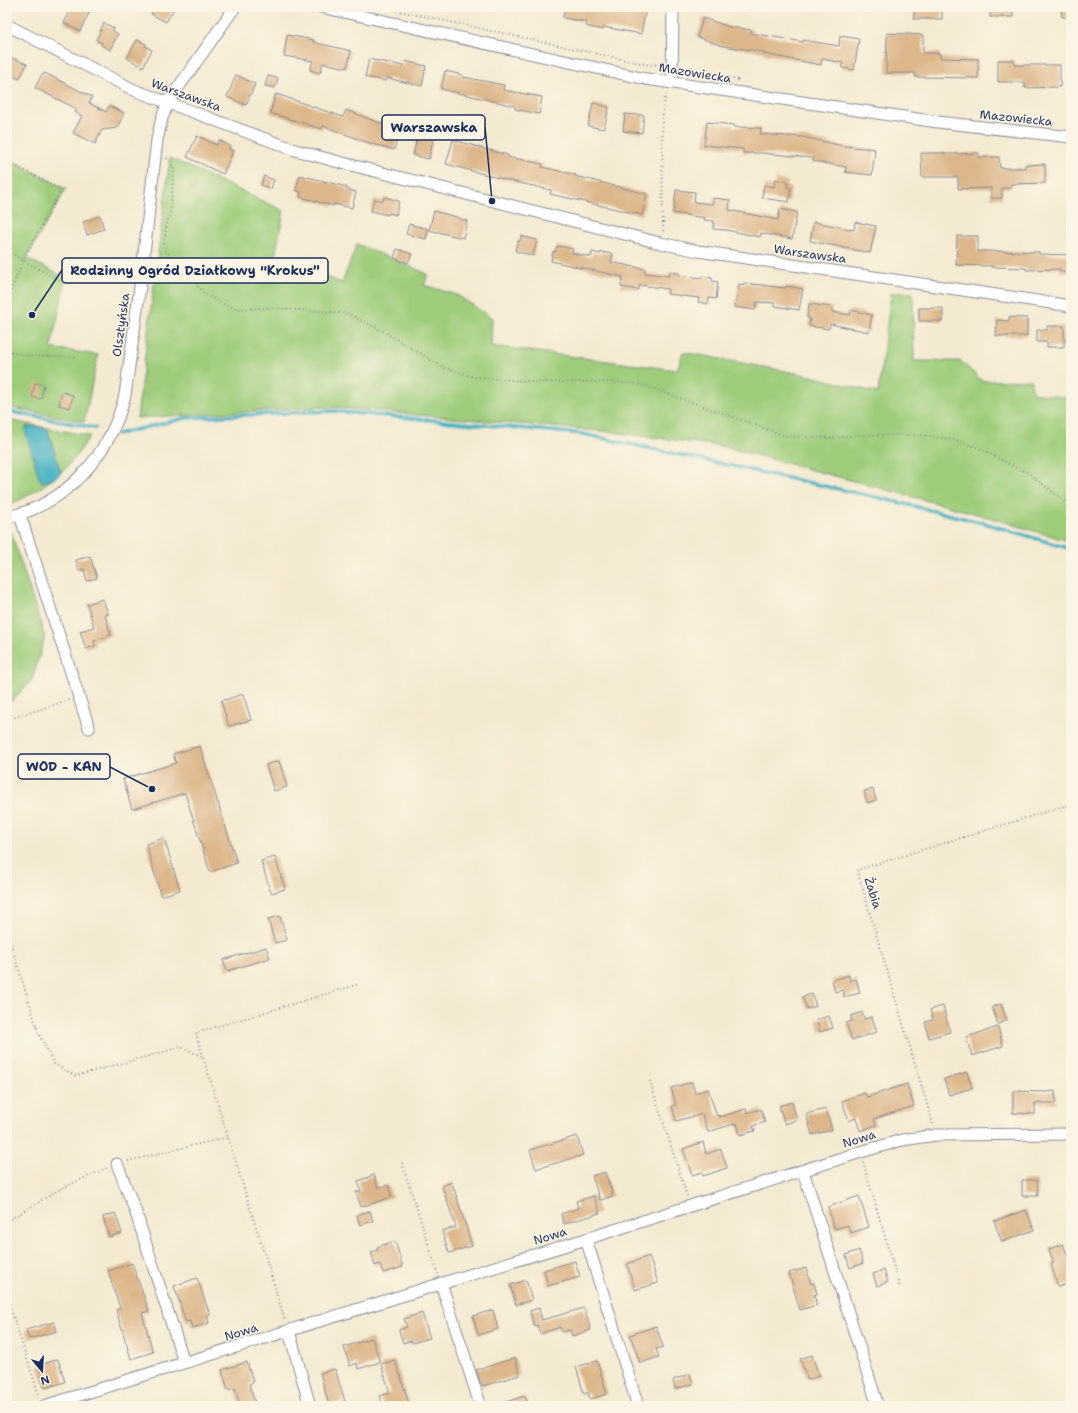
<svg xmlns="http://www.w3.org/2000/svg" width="1078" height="1413" font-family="'Shantell Sans',sans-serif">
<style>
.green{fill:#9ecc7a;stroke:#5c7e6c}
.water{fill:#47b2c4;stroke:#317091}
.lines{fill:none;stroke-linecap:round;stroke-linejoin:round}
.stream{stroke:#47b2c4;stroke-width:3.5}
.building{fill:#ddb78b}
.street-casing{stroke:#888c98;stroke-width:13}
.path{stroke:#888c98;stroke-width:2;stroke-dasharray:1 3;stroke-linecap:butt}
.street{stroke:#fff;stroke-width:11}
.labels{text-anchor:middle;stroke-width:3;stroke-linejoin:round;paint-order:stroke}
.street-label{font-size:12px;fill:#1b2f5e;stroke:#fcf5e5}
.leader{fill:none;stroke:#1b2f5e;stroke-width:1.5}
.callout-dot{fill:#1b2f5e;stroke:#fcf5e5;stroke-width:1.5}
.callout{fill:#fcf5e5;stroke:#1b2f5e;stroke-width:1.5}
.callout-label{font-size:13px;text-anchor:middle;font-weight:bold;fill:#1b2f5e}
</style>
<rect width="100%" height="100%" fill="#fcf5e5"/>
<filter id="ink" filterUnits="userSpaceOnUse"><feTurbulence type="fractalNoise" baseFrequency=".025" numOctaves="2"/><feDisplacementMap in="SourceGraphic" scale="8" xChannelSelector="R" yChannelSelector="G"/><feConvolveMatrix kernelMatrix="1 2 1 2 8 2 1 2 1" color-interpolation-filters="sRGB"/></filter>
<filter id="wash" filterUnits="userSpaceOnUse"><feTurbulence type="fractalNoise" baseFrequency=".012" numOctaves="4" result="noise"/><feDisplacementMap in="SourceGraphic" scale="16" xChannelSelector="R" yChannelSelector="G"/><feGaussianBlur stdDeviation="0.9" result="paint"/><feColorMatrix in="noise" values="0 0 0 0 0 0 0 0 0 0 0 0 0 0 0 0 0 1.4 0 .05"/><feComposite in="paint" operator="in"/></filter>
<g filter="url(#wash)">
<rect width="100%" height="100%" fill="#f4ead1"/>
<path class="green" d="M 7,158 L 66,189 L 26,258 L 66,278 L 51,348 L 98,355 L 84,422 L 7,407 Z
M 170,158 L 284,211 L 275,256 L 342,283 L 357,244 L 428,274 L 424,285 L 457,295 L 492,318 L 491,346 L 677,370 L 683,352 L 812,376 L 878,393 L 891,293 L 913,293 L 914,361 L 961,361 L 982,381 L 1031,380 L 1032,393 L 1071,398 L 1071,542 L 988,517 L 726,447 L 611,432 L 329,407 L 137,418 Z
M 7,420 L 90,436 C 83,446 76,458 68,466 C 56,478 23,501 7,505 Z
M 11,532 L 45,637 L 32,680 L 7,706 L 7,533 Z"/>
<path class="water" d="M 26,427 C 33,427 42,426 48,430 L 61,473 L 52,480 L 43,482 L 40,480 L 25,430 Z"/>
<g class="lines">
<path class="stream" d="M 7,411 L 95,428
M 118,434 L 185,418 L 332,411 L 583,434 L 880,498 L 984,523 L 1071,549"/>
</g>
<g id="blocks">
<path class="building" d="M 72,7 L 92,7 L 80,31 L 64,23 Z
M 155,7 L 175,7 L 166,22 L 151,14 Z
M 565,7 L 602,7 L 624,12 L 625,7 L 646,8 L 641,34 L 604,27 L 603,30 L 586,26 L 587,22 L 563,18 Z
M 914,7 L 942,7 L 942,19 L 914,19 Z
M 990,7 L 1013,7 L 1013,17 L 990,17 Z
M 1061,7 L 1071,7 L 1071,17 L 1062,17 Z
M 703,18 L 730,27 L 752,30 L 751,33 L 803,42 L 803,40 L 839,46 L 840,36 L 859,39 L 854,70 L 842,68 L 843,63 L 822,59 L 821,65 L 764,54 L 764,52 L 723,46 L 697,37 Z
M 104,23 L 114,28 L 113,31 L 118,34 L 110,50 L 101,45 L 102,43 L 96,40 Z
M 887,33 L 923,35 L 923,53 L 940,53 L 940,58 L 978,59 L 978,78 L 915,77 L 915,73 L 886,73 Z
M 287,35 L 314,40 L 313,42 L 351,51 L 347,68 L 323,63 L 320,73 L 310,70 L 313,61 L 284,56 Z
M 137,40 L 146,44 L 145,46 L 152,50 L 143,67 L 127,58 Z
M 7,56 L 27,64 L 19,79 L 7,73 Z
M 369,59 L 404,66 L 405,61 L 426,66 L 422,86 L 387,78 L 386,81 L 365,77 Z
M 998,60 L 1014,60 L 1014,65 L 1060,65 L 1060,87 L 1025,88 L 1025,82 L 998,82 Z
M 445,71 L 463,75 L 463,77 L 504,85 L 503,90 L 542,97 L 539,114 L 515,109 L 515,106 L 441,89 Z
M 45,73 L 92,97 L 89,103 L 106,112 L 109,106 L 124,113 L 117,128 L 102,130 L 95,144 L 73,133 L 82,116 L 75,112 L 77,109 L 35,88 L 42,74 L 44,75 Z
M 236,75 L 255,84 L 246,105 L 227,97 Z
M 268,76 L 278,78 L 275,88 L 265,86 Z
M 276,94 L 343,117 L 346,110 L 377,122 L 400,128 L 394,150 L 369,143 L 323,126 L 322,129 L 270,113 Z
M 593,103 L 609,107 L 604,129 L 588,126 Z
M 625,114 L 644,115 L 642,133 L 623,131 Z
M 707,122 L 734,125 L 734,127 L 761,128 L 760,134 L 802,137 L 844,146 L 875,149 L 872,175 L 845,172 L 846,167 L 813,161 L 813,158 L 761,153 L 743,153 L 743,149 L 704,145 Z
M 418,135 L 433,139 L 429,159 L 413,155 Z
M 197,136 L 217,145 L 219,140 L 230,146 L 229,149 L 233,151 L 223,174 L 187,157 Z
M 453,140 L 508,155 L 508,157 L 543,164 L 542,167 L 576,175 L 575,176 L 647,194 L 642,215 L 550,194 L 551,190 L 502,179 L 446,164 Z
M 921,153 L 944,153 L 944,154 L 979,153 L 979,157 L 999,157 L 1000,168 L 1025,168 L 1025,165 L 1045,164 L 1045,183 L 1011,184 L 1011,188 L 1002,188 L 1002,198 L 991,198 L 991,188 L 958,189 L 958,177 L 922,177 Z
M 300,175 L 347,187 L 346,189 L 356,192 L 352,208 L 334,204 L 334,206 L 300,197 L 301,192 L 296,190 Z
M 264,176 L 274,180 L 271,189 L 261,185 Z
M 775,179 L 788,182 L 787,187 L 791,188 L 789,202 L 762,198 L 764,185 L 774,187 Z
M 676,190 L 695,192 L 694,202 L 713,204 L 713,198 L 730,200 L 729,210 L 778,220 L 780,209 L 797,212 L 792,239 L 761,233 L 760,237 L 726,230 L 713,229 L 714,221 L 704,220 L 705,218 L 673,213 Z
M 384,197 L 399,201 L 396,215 L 389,213 L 388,215 L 371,211 L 374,199 L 383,201 Z
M 434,211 L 460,218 L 460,219 L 467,221 L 463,238 L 429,230 Z
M 100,216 L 104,229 L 87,235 L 83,222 Z
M 814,222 L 854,230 L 855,222 L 876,226 L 870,253 L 810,241 Z
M 409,224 L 428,229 L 426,239 L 406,234 Z
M 521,236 L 537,240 L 533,256 L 515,251 L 518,241 L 520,241 Z
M 957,236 L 978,236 L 978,251 L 1039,252 L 1039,254 L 1071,255 L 1071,272 L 1060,272 L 1060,269 L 1026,270 L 1026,268 L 991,267 L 991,266 L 956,265 Z
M 557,246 L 573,249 L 572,253 L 591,257 L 592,252 L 601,254 L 601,252 L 613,254 L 611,262 L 645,269 L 645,273 L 669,276 L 669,272 L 679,273 L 679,275 L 701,278 L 702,276 L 712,278 L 712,281 L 718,282 L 716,299 L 709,298 L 708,304 L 698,302 L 699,298 L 667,294 L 668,289 L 640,285 L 638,290 L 621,287 L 623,277 L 551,261 L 553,251 L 555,252 Z
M 397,249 L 412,254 L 408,263 L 394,258 Z
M 744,283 L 786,288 L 786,286 L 803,289 L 799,310 L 775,306 L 775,303 L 757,302 L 755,310 L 735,307 L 739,284 L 744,285 Z
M 809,304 L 832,307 L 832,312 L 850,315 L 851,310 L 872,315 L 869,332 L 830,324 L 829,329 L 809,326 L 810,318 L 807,318 Z
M 919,308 L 943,308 L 943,321 L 919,321 Z
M 1009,317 L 1027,318 L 1027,336 L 996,336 L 997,320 L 1009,321 Z
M 1047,326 L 1064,326 L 1064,347 L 1047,347 L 1047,342 L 1037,342 L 1037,330 L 1047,330 Z
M 35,383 L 44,385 L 41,399 L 32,397 Z
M 62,392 L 73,395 L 70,408 L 59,405 Z
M 90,556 L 97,578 L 87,581 L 84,569 L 79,571 L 76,560 Z
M 103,599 L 108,614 L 105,615 L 111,635 L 94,641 L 95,646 L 86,649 L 80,631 L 94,627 L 87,604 Z
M 243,694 L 251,720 L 229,726 L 221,701 Z
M 200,746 L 237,863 L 210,872 L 185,793 L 132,809 L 123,779 L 176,763 L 173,754 Z
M 279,761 L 287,787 L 274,791 L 266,765 Z
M 873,789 L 876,800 L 867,803 L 864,791 Z
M 164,838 L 180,890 L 161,896 L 146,844 Z
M 275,857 L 285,889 L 271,893 L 261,861 Z
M 280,916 L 287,940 L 275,943 L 268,919 Z
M 266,947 L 270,958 L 227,971 L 223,960 Z
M 849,975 L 850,981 L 856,979 L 860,993 L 844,997 L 843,990 L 835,992 L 832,980 Z
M 812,994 L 816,1006 L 807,1009 L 802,997 Z
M 1001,1004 L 1007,1021 L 998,1024 L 992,1007 Z
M 943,1006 L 950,1032 L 929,1038 L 925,1022 L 933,1020 L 930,1010 Z
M 862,1012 L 864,1019 L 872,1017 L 877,1032 L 852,1040 L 846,1023 L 852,1021 L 851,1016 Z
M 829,1016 L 833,1028 L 820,1032 L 816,1020 Z
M 998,1027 L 1003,1046 L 972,1056 L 966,1037 Z
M 967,1072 L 972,1088 L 949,1095 L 944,1079 Z
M 692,1082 L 695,1093 L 708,1089 L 717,1116 L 719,1115 L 720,1117 L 746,1109 L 747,1113 L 761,1109 L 765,1122 L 753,1126 L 755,1131 L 740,1135 L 737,1123 L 708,1132 L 702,1114 L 676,1121 L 672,1106 L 676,1105 L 671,1088 Z
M 907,1084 L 914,1106 L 874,1119 L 876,1125 L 860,1131 L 856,1118 L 849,1121 L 842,1101 L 865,1093 L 867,1097 Z
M 1013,1091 L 1045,1092 L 1055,1091 L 1056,1103 L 1035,1103 L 1035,1114 L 1013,1113 Z
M 792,1102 L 797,1120 L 785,1124 L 779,1106 Z
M 826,1109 L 832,1130 L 812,1135 L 806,1114 Z
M 577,1136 L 583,1155 L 536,1169 L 530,1150 Z
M 703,1142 L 706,1154 L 721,1149 L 727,1168 L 703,1176 L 702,1172 L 692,1175 L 683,1149 Z
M 605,1172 L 613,1196 L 600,1200 L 592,1176 Z
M 374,1175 L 378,1188 L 388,1185 L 392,1197 L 361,1207 L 356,1192 L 361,1191 L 358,1181 Z
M 1022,1180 L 1037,1180 L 1038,1196 L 1022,1196 Z
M 452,1182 L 472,1246 L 449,1253 L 442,1231 L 456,1227 L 442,1186 Z
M 594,1196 L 600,1213 L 564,1224 L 561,1214 L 578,1208 L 576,1201 Z
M 859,1196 L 869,1227 L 851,1233 L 848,1225 L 835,1229 L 828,1207 Z
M 1026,1210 L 1034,1230 L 1002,1242 L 994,1221 Z
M 370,1211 L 373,1221 L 360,1225 L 357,1215 Z
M 115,1213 L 122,1233 L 109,1237 L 103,1217 Z
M 395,1241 L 403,1267 L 383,1273 L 380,1264 L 375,1266 L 371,1252 L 378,1250 L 377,1247 Z
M 1063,1244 L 1071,1265 L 1071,1283 L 1058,1287 L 1051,1264 L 1054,1263 L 1049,1249 Z
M 859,1250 L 863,1263 L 850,1268 L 846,1255 Z
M 649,1256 L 658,1283 L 635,1290 L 627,1264 Z
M 575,1261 L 580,1277 L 548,1286 L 544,1270 Z
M 132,1263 L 149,1311 L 142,1313 L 153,1352 L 131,1359 L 116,1310 L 120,1308 L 108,1271 Z
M 806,1268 L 811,1284 L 814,1283 L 817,1294 L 814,1295 L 817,1305 L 800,1310 L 789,1273 Z
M 884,1270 L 888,1282 L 877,1286 L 873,1274 Z
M 197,1278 L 210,1315 L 207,1316 L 209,1323 L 192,1328 L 190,1321 L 186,1322 L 174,1286 Z
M 526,1280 L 532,1300 L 516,1305 L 510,1285 Z
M 539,1308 L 542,1320 L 584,1308 L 591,1330 L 572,1336 L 570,1330 L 562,1332 L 560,1327 L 540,1334 L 537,1325 L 534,1326 L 530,1311 Z
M 493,1310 L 498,1329 L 478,1335 L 473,1316 Z
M 422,1313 L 430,1338 L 412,1343 L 411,1341 L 403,1343 L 399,1330 L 407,1327 L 404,1319 Z
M 54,1322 L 57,1331 L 29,1339 L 26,1330 Z
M 656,1326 L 663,1347 L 656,1349 L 659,1357 L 640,1363 L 630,1335 Z
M 372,1338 L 380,1362 L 358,1369 L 357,1363 L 350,1366 L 344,1347 Z
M 812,1355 L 819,1376 L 808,1380 L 800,1359 Z
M 515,1358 L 520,1375 L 482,1386 L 476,1370 Z
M 58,1359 L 65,1382 L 45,1388 L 38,1366 Z
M 395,1360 L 410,1406 L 383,1406 L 380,1396 L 390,1393 L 381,1364 Z
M 597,1361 L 607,1394 L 590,1399 L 588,1393 L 584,1394 L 576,1367 Z
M 247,1362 L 253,1382 L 249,1384 L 256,1406 L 240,1406 L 235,1388 L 228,1390 L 222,1370 Z
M 335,1369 L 345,1401 L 329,1405 L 320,1373 Z
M 690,1374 L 693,1384 L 675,1389 L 673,1380 Z
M 525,1396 L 529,1406 L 500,1406 L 499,1404 Z"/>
</g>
</g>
<g filter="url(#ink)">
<use href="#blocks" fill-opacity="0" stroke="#888c98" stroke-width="1"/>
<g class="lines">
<g class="street-casing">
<path id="street" d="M 321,7 L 646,79 L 938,122 L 1071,137
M 7,25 L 134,90 L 295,150 L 335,161 L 660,243 L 698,251 L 1071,306
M 672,83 L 673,7
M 20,515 L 89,728
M 7,517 C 67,505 111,453 125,395 L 141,280 L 157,140 L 162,118 L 168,102 L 235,7
M 117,1164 L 135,1210 L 184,1362
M 803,1171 L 878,1406
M 586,1239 L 638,1406
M 441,1283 L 479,1401
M 289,1331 L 310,1406
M 44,1406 L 586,1239 L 861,1152 L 902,1140 L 936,1135 L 1071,1134"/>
</g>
<path class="path" d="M 381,7 L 649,65 L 661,64
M 683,67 L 692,72 L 739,80
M 167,158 L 173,165 L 174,172 L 170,215 L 167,222 L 164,243 L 165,250 L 205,294 L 221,303 L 238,309 L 270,308 L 346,313 L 377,328 L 445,368 L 474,377 L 537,382 L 609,382 L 638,384 L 666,393 L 786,436 L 832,438 L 861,435 L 922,435 L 955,440 L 977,447 L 1018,469 L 1027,472 L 1071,506
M 7,161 L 58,188 L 60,192 L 23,260 L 7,300
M 663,231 L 662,118 L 666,92
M 7,251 L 64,283
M 7,351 L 30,356 L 78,357
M 7,720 L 69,700
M 7,932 L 39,1034 L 54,1064 L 76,1076 L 181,1047 L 203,1057 L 285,1320
M 203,1057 L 196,1033 L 359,984
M 650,1081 L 687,1196
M 933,1124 L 857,870 L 1071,804
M 128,1161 L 228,1137
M 863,1162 L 900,1288
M 402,1163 L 438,1274
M 7,1221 L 62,1188 L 107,1168
M 7,1298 L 39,1395"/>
<use href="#street" class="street"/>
</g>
</g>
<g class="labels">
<g class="street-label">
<text transform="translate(695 73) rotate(9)" y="4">Mazowiecka</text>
<text transform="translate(186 95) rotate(20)" y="4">Warszawska</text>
<text transform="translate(1016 118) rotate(6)" y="4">Mazowiecka</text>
<text transform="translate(810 254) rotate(8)" y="4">Warszawska</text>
<text transform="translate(121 325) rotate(-82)" y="4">Olsztyńska</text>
<text transform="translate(873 893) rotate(73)" y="4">Żabia</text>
<text transform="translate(859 1139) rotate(-17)" y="4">Nowa</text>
<text transform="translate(550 1236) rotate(-17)" y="4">Nowa</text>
<text transform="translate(241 1332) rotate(-17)" y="4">Nowa</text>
</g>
</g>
<path class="leader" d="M492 201L485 127M32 315L62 270M152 789L110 767"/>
<g class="callout-dot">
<circle cx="492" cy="201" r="4"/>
<circle cx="32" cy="315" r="4"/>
<circle cx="152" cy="789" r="4"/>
</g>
<g class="callout">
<rect x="382" y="115" width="103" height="25" rx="4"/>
<rect x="62" y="258" width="266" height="25" rx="4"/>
<rect x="18" y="754" width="92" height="25" rx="4"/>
</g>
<g class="callout-label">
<text x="434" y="132">Warszawska</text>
<text x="195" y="275">Rodzinny Ogród Działkowy "Krokus"</text>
<text x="64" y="771">WOD - KAN</text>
</g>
<rect width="1078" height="1413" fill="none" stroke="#fcf5e5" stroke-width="24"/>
<g transform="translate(42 1371) rotate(162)" stroke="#fcf5e5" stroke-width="3" paint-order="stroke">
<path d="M0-3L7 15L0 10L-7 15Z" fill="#1b2f5e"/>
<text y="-6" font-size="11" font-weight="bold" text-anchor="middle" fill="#1b2f5e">N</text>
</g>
</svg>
